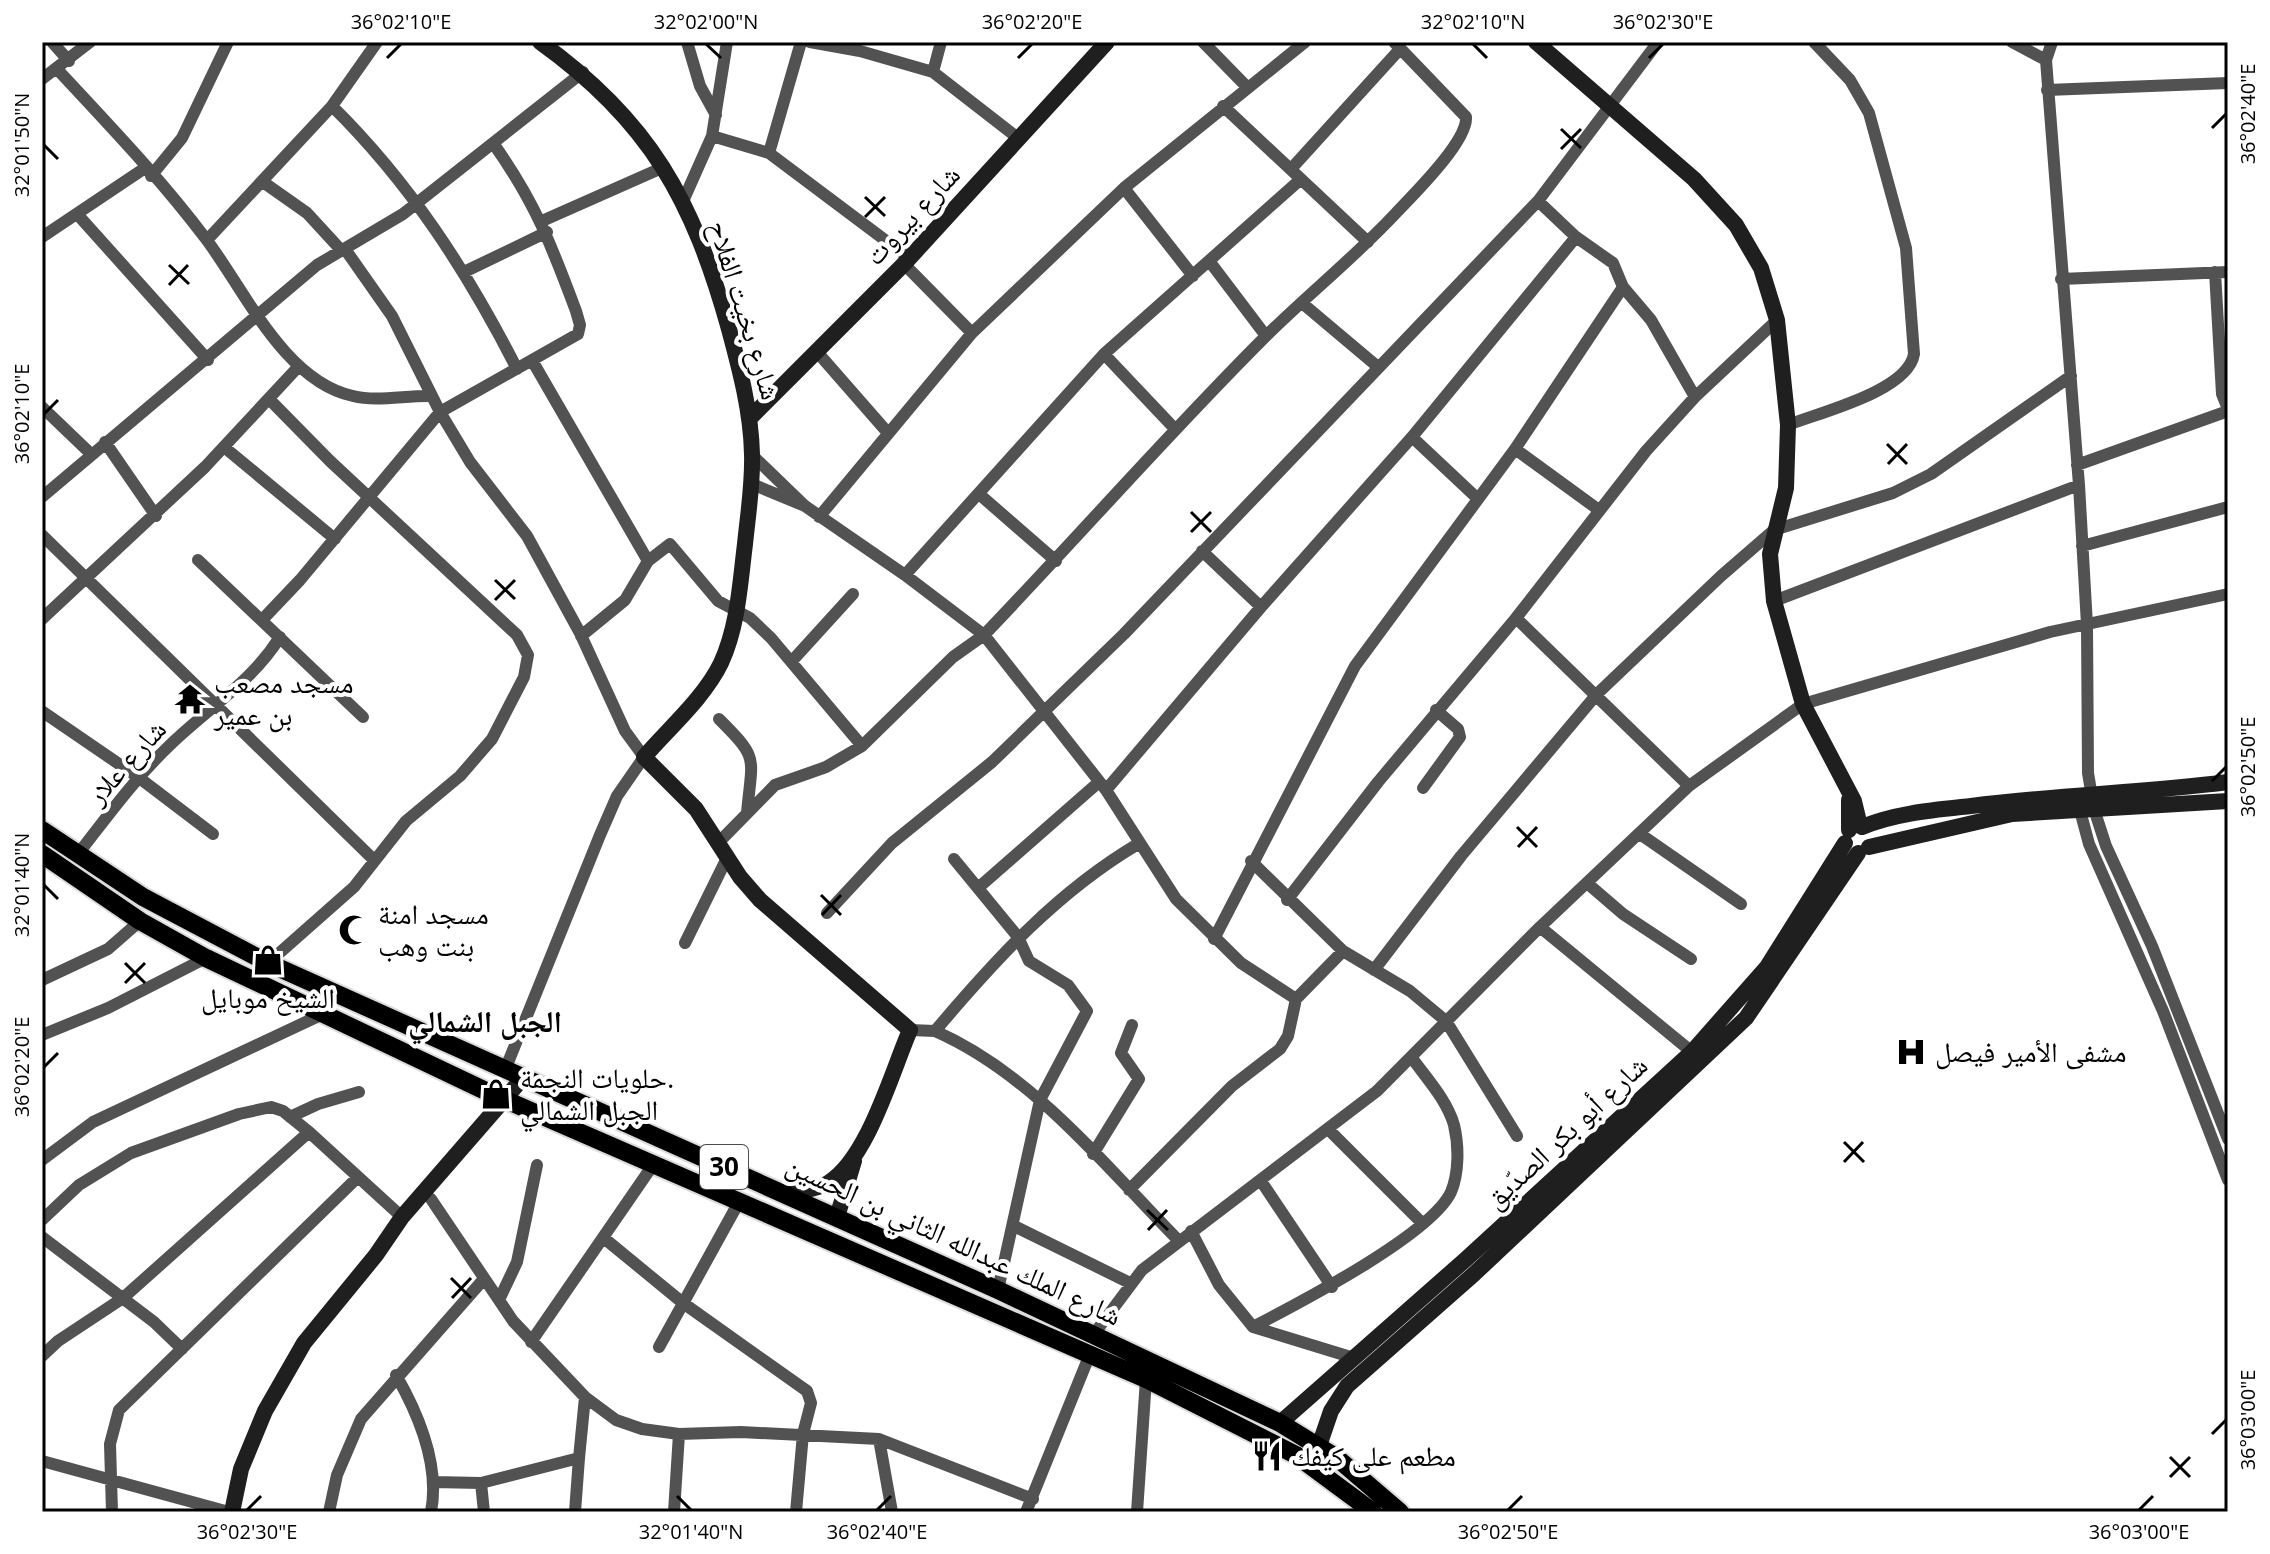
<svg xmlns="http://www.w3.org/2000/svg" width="2270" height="1554" font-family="'Open Sans','Noto Naskh Arabic',sans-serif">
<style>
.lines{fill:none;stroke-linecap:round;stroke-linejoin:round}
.primary-casing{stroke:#dbdbdb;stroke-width:22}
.street{stroke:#525252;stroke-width:12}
.secondary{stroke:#1f1f1f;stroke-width:16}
.primary{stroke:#000;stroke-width:18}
.ticks{fill:none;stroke:#000;stroke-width:3}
.labels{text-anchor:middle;stroke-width:8;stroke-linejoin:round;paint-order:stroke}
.shield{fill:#fff;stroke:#4c4c4c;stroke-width:2}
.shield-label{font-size:26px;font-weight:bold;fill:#000}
.street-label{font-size:28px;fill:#000;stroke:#fff}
.poi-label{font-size:28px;fill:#000;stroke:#fff;text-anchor:start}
.neighbourhood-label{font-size:30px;font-weight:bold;fill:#000;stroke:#fff}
.neatline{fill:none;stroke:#000;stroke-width:3}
.ticks-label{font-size:20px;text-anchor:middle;fill:#000}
</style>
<rect width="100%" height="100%" fill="#fff"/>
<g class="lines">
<g class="primary-casing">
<path id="primary" d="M 42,830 L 143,897 L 268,963 L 998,1290 L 1280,1423 L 1337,1458 L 1400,1512
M 42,854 L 140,921 L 206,958 L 492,1094 L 1146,1379 L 1296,1455 L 1373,1512"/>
</g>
<path class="street" d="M 52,42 L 69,61
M 687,42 L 700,86 L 716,115
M 810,42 L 860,51 L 933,72 L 1018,138
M 1203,42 L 1247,87
M 2012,42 L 2046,60
M 2052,42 L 2046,60 L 2079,485 L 2087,625 L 2088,773 L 2094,809 L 2106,846 L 2152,946 L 2228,1139
M 57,69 C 108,124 161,179 206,239 C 244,289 284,381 353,396 C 377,402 407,395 432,396
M 933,72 L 941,42
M 42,79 L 90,42
M 2047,90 L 2228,83
M 332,106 C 410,183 467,271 517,369
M 1223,106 L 1368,242
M 712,136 L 769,153 L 909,258
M 769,153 L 801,42
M 1291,169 L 1400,49
M 151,176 L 182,138 L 228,42
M 263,182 L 307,213 L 341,250
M 1124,188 L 1193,276
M 684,199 L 712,136 L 727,42
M 78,215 L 208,360
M 542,221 L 664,167
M 42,237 L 145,168
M 207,240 L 332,106 L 377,42
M 345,249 L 392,316 L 440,412 L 470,462 L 527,536 L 580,633 L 625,731 L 644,757 L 617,796 L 600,835 L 505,1070
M 1210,262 L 1266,336
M 904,264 L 972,333
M 464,272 L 547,232
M 2215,272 L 2222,394 L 2228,409
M 2061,279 L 2228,272
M 1623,287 L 1651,320 L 1695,397
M 1302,303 L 1378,367
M 818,353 L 888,433
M 1104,354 L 1175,429
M 533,362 L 648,561
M 42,407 L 91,454
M 1788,425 C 1821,412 1908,391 1914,354 L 1906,248 L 1869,113 L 1850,80 L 1814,42
M 1412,437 L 1478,499
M 105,442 L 156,516
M 224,447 L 335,539
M 1515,449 L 1599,510
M 752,455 L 805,506 L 905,575 L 984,635 L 1106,790 L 1176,899 L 1241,963 L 1296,999 L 1343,951
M 2077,465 L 2228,411
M 752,484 L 805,506
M 979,494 L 1056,561
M 42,497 L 317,265 L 403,214 L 583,72
M 819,517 L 972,333 L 1124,188 L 1305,42
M 42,535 L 374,860
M 2082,546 L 2228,507
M 1202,551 L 1261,607
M 198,560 L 363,717
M 905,575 L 1104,354 L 1301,179
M 1774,601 L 2079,485
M 1516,618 L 1646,451 L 1695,397 L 1777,320
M 42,619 L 205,467 L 299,366
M 262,620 L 300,580 L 440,412 L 578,334 L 580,325 L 576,311 C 551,244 535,202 493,143
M 581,636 L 625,600 L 648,561 L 670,544 L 718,601 L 750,618 L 771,638 L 862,746
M 792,661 L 853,594
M 43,712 L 138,777 L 213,834
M 719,719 C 760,760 752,756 747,813
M 1423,788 L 1460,737 L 1458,729 L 1436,710
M 1106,790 L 1261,607 L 1412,437 L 1576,237
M 2078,803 L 2089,844 L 2163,1011 L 2228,1180
M 1640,834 L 1741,904
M 719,842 L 775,785 L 826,767 L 862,746 L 953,657 L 984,635 C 1078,537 1167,435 1263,339 C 1306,296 1354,258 1396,213 C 1413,195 1468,141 1466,117 L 1394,42
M 78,854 C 107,817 135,778 170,745 C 208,708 251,683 280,637
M 954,859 L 1018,937 L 1029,961 L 1068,985 L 1087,1011 L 1040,1100 L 998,1290
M 1251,861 L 1343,951 L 1410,991 L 1446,1021 L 1517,1136
M 1587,883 L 1623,914 L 1691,959
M 978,888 L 1099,782
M 1287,900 L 1378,782 L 1516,618 L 1689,786
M 827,913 L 892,843 L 992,762 L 1124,634 L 1538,201 L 1658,42
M 1540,927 L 1692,1052
M 1214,939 L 1355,666 L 1515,449 L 1623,287 L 1613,263 L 1576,237 L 1538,201
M 685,943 L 727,858
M 268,963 L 354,887 L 406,821 L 460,776 L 492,739 L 524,677 L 528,655 L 517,635 L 330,461 L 269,399
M 1374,970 L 1461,856 L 1597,694 L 1721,576 L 1774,530 L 1893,493 L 1931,474 L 2071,376
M 42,980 L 108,949 L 140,921
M 910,1030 L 935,1031 C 996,959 1057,892 1138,844
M 935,1031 C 1033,1074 1105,1166 1178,1240
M 42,1035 L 108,1008 L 206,958
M 290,1117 L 318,1104 L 359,1092
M 1329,1130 L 1422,1223
M 1093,1154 L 1139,1079 L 1121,1053 L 1132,1025
M 42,1160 L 93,1122 L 325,1013
M 1261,1181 L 1332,1287
M 1129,1190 L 1232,1086 L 1280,1049 L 1288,1036 L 1296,999
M 431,1199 L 513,1321 L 585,1397 L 616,1420 L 642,1429 L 679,1434 L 741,1432 L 879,1439 L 1033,1499
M 42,1220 L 79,1185 L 131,1153 L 239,1114 L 271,1107 L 283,1111 L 309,1132 L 402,1217
M 1014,1226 L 1130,1283
M 1191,1231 L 1219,1285 L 1253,1327 L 1354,1358
M 42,1237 L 154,1322 L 182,1349
M 605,1239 L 683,1303 L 807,1391 L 811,1403 L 803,1434 L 796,1512
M 499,1300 L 517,1262 L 537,1165
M 1253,1327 C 1297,1304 1431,1235 1451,1192 C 1459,1173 1459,1146 1454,1125 C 1447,1100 1427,1079 1412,1058
M 1094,1334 L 1142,1270 L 1377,1091 L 1540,927 L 1689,786 L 1803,704 L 2050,632 L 2228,594
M 531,1342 L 655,1162
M 659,1347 L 740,1200
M 42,1356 L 58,1341 L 123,1298 L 309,1132
M 396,1375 C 419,1415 440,1465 431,1512
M 879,1439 L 892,1512
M 42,1461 L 229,1512
M 433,1482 L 481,1483 L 579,1458 L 585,1397
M 481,1483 L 484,1512
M 112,1512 L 110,1444 L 119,1410 L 357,1178
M 329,1512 L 337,1475 L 361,1419 L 483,1280
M 575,1512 L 579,1458
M 674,1512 L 679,1434
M 1026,1512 L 1090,1354
M 1137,1512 L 1146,1379"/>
<path class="secondary" d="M 540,42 C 650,121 693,200 729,329 C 740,370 751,411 752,454 C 753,484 748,514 745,544 C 740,584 738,626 721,663 C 704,698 669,728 644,757 L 696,809 L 740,877 L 760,900 L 910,1030 C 892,1071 868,1159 828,1183 C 816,1190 800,1191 786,1194
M 1536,42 L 1694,179 L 1736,225 L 1761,268 L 1777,320 L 1788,425 L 1786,488 L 1770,554 L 1774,601 L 1803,704 L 1854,801 L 1860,826
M 750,418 L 904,264 L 1107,42
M 1849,800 L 1849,830
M 1862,827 C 1896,813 1934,810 1971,806 C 2056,795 2142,793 2228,782
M 1869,847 L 2012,814 L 2228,801
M 837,1217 L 854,1161
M 1280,1423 L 1465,1260 L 1692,1052 L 1767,967 L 1845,843
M 1319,1446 L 1331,1411 L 1347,1386 L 1474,1274 L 1746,1018 L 1858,853
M 232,1512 L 241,1469 L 265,1411 L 304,1343 L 376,1255 L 402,1217 L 522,1079"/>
<use href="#primary" class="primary"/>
</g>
<path class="ticks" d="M 706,44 L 721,58M 1473,44 L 1487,58M 387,58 L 401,44M 1018,58 L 1032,44M 1649,58 L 1663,44M 2212,128 L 2226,114M 1561,129 L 1581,148M 44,145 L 58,159M 1561,149 L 1581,129M 865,197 L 885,216M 865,217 L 885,197M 169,265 L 189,284M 169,285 L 188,265M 44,414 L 58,400M 1887,444 L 1907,464M 1888,464 L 1907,444M 1191,512 L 1211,532M 1191,532 L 1211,512M 495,580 L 515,599M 495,600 L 515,580M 2212,781 L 2226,767M 1517,827 L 1537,847M 1518,847 L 1537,827M 44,885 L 58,899M 821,895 L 841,915M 822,915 L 841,895M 125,963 L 145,983M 125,983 L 145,963M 44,1067 L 58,1053M 1844,1142 L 1864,1162M 1844,1162 L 1863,1142M 1147,1210 L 1168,1230M 1148,1230 L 1167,1210M 451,1278 L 471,1298M 452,1298 L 471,1278M 2212,1434 L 2226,1420M 2170,1457 L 2190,1477M 2170,1477 L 2190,1457M 677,1496 L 691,1510M 247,1510 L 261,1496M 877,1510 L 891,1496M 1508,1510 L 1522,1496M 2139,1510 L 2153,1496"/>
<defs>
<g id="temple-bare" transform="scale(2.4)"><path d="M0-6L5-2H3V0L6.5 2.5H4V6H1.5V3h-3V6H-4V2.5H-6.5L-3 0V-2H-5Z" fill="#000" stroke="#fff" stroke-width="2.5" paint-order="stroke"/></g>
<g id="mosque-bare" transform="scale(2.4)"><path d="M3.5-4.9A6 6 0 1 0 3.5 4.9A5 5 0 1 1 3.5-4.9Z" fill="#000" stroke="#fff" stroke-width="2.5" paint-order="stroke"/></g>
<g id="shop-bare" transform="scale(2.4)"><path d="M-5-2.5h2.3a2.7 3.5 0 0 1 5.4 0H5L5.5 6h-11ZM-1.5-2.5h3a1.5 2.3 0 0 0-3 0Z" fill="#000" stroke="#fff" stroke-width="2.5" paint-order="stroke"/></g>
<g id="hospital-bare" transform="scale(2.4)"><path d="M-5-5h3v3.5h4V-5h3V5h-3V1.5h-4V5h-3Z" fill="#000" stroke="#fff" stroke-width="2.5" paint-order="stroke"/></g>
<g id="restaurant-bare" transform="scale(2.4)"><path d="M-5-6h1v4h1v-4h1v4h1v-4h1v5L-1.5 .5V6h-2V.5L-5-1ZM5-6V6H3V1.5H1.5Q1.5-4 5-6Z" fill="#000" stroke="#fff" stroke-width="2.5" paint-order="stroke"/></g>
</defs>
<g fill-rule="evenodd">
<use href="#temple-bare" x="190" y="699"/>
<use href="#mosque-bare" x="354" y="930"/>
<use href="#shop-bare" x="268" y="960"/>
<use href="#hospital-bare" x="1911" y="1052"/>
<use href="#shop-bare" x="496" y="1094"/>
<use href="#restaurant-bare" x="1267" y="1456"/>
</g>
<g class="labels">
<rect class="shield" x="700" y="1145" width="48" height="44" rx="6"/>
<g class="shield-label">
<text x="724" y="1176">30</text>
</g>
<g class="street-label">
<text transform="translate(912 215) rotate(-47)" y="10">شارع بيروت</text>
<text transform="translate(745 310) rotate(73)" y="10">شارع بخيت الفلاح</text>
<text transform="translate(126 762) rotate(-48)" y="10">شارع علار</text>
<text transform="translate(1566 1132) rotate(-43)" y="10">شارع أبو بكر الصدّيق</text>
<text transform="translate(954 1240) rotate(25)" y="10">شارع الملك عبدالله الثاني بن الحسين</text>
</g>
<g class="poi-label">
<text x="214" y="693">مسجد مصعب<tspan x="214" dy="32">بن عمير</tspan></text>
<text x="378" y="924">مسجد امنة<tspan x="378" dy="32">بنت وهب</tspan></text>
<text x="268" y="1008" text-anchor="middle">الشيخ موبايل</text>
<text x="1935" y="1062">مشفى الأمير فيصل</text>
<text x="520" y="1088">حلويات النجمة.<tspan x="520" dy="32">الجبل الشمالي</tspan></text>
<text x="1291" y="1466">مطعم على كيفك</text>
</g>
<g class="neighbourhood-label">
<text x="485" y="1032">الجبل الشمالي</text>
</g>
</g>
<rect width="2270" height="1554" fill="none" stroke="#ffffff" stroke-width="88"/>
<rect x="44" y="44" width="2182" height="1466" class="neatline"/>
<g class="ticks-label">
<text x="401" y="29">36°02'10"E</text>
<text x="706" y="29">32°02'00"N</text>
<text x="1032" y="29">36°02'20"E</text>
<text x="1473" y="29">32°02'10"N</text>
<text x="1663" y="29">36°02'30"E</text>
<text transform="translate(2248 114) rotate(-90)" y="7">36°02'40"E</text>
<text transform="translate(22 145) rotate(-90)" y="7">32°01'50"N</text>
<text transform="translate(22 414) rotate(-90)" y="7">36°02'10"E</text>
<text transform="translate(2248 767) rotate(-90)" y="7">36°02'50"E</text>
<text transform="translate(22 885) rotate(-90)" y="7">32°01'40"N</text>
<text transform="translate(22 1067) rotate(-90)" y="7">36°02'20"E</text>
<text transform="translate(2248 1420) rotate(-90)" y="7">36°03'00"E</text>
<text x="247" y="1539">36°02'30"E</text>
<text x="691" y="1539">32°01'40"N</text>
<text x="877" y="1539">36°02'40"E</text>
<text x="1508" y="1539">36°02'50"E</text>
<text x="2139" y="1539">36°03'00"E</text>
</g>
</svg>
